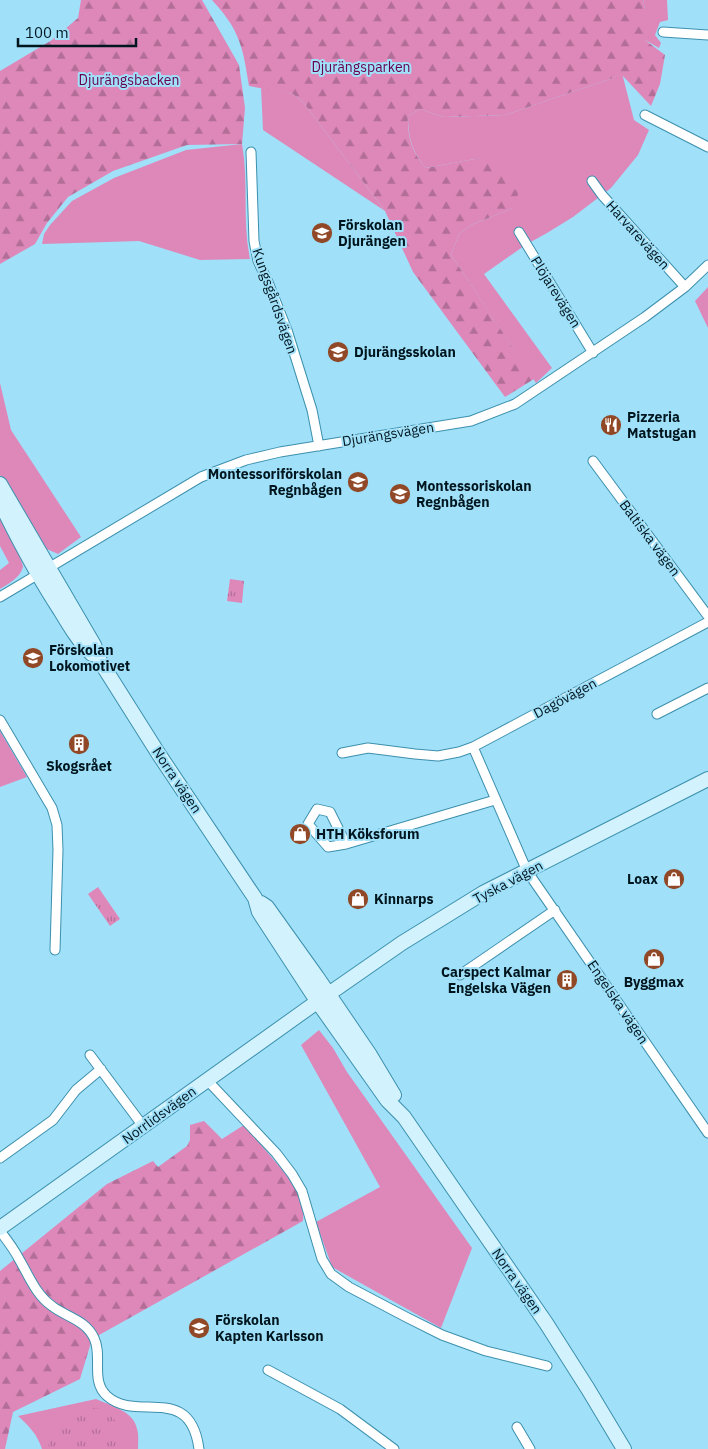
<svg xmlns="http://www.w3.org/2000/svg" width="708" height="1449" font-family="'IBM Plex Sans',sans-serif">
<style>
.grass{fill:#de88ba}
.forest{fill:url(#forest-firs)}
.park{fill:url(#park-tufts)}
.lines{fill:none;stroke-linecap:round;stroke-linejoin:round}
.street-casing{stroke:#3c90ad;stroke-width:11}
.secondary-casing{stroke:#3c90ad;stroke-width:16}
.street{stroke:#fff;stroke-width:9}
.secondary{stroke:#d2f2fe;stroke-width:14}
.labels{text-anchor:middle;stroke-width:4;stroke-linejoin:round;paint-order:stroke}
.park-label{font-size:14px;fill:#68004b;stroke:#a0e0f9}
.poi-label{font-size:14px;font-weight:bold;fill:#00161f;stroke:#a0e0f9;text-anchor:start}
.street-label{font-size:14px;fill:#00161f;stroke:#a0e0f9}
</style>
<defs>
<pattern id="forest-firs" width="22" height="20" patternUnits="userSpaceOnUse" patternTransform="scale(1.25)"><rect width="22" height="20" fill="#de88ba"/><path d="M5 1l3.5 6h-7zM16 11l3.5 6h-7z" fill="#b26e97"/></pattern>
<pattern id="park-tufts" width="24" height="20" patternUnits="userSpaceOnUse" patternTransform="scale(1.25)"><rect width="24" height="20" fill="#de88ba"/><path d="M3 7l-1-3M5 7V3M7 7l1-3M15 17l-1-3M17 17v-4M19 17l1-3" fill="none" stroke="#b26e97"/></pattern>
</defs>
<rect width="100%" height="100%" fill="#a0e0f9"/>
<path class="grass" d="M 643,0 L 667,0 L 668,20 L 660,22 L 655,35 L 661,43 L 659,48 L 645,40 L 645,9 Z
M 622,73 L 634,120 L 649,130 L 638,155 L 611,188 L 573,217 L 547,233 L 527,244 L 484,274 L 552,368 L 536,383 L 451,255 L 459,234 L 471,225 L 513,208 L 480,158 L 426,168 C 412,152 408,137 408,116 L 420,109 L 444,117 L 505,115 L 610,79 Z
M 261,87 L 293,94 L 303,102 L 385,211 L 263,130 Z
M 242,144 C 249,182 242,221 250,259 L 200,260 L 139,241 L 42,244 L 44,234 L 50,225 L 72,201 L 114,178 L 186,150 Z
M 708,287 L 708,328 L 695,301 Z
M 0,383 L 11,430 L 81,537 L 58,554 L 40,546 L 0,475 Z
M 0,512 C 3,520 24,563 23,567 C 20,578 8,584 0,589 L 0,570 L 9,563 L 0,546 Z
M 0,731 L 27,777 L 0,787 Z
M 319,1030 L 333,1048 L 347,1072 L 472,1248 L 441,1328 L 332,1267 L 316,1222 L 380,1187 L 301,1045 Z
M 96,1399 C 111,1406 134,1411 137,1429 C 139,1435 138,1443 138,1449 L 42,1449 C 37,1434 29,1426 18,1416 Z"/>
<path class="forest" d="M 81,0 L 202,0 L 239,65 L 245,108 L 242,144 L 187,145 L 113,171 L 68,197 L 47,223 L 35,244 L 0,264 L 0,71 L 52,40 L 78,18 Z
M 212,0 L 643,0 L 645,9 L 645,40 L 665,55 L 660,84 L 651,106 L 621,74 L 610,79 L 505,115 L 444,117 L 420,109 L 408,116 C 407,136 412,153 426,168 L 480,158 L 507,168 L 521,186 L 513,208 L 471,225 L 459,234 L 451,255 L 534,379 L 505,397 L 413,272 L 385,211 L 303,102 L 293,94 L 249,86 C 246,69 244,51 237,36 C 232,23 221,10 212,0 Z
M 204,1121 L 222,1139 L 244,1125 L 291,1180 L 304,1203 L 303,1221 L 92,1339 L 80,1379 L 13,1412 L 5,1449 L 0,1449 L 0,1271 L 107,1184 L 153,1161 L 158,1167 L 187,1146 L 190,1140 L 190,1125 Z"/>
<path class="park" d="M 230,579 L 244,581 L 242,603 L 227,601 Z
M 98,887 L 120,919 L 110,926 L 88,894 Z
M 86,1407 L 103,1409 L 118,1423 L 121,1428 L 127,1449 L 48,1449 L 51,1430 L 64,1411 Z"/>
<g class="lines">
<g class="street-casing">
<path id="street" d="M 663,32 L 708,35
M 645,115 L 708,147
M 251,152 L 254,241 L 258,261 L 268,282 L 287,330 L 312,410 L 319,446
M 592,181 L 602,195 L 685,287
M 519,232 L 593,353
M 593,461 L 708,616
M 0,597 L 201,477 L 246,460 L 280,452 L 471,421 L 515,404 L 645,317 L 685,287 L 708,265
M 657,714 L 708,688
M 0,720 L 52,808 L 57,825 L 58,850 L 55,950
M 473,747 L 527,871 L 708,1133
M 342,753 L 368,748 L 415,754 L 438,756 L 459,752 L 473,747 L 708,622
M 346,844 L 328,847 L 308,824 L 317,809 L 330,812 L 346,844 L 495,800
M 460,975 L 555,910
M 90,1055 L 143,1126
M 207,1080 L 276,1153 L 292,1174 L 302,1191 L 322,1259 L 331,1274 L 349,1287 L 406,1317 L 442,1335 L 486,1351 L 547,1366
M 0,1158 L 53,1120 L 76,1090 L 101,1069
M 0,1231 C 7,1240 14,1249 19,1259 C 29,1276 36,1295 52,1306 C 66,1317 86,1320 94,1338 C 103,1356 90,1381 107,1396 C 137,1423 190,1382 199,1449
M 268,1370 L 340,1409 L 394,1449
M 517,1427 L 530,1449"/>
</g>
<g class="secondary-casing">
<path id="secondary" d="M 0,484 L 94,645 L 100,661 L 158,753 L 255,898 L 259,912 L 317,1001 L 387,1100 L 404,1117 L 546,1323 L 588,1389 L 624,1449
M 0,502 C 18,539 37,575 60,610 C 69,625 79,642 92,654
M 261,903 L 267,907 L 317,977 L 370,1055 L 394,1095
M 0,1228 L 307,1009 L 402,943 L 483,893 L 708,779"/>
</g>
<use href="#street" class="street"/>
<use href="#secondary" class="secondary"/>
</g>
<defs>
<g id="school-disc" transform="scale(1.125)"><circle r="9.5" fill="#904826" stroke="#a0e0f9"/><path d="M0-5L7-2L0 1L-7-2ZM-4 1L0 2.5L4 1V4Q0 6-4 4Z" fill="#fff"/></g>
<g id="restaurant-disc" transform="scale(1.125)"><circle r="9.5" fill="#904826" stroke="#a0e0f9"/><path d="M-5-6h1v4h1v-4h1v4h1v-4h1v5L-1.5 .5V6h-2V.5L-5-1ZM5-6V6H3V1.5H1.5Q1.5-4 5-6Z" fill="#fff"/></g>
<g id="building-disc" transform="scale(1.125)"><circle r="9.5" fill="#904826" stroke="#a0e0f9"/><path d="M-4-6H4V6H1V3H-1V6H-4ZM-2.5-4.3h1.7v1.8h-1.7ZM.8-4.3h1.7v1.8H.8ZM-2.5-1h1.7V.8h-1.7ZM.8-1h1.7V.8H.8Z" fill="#fff"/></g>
<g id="shop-disc" transform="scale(1.125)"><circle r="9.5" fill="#904826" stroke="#a0e0f9"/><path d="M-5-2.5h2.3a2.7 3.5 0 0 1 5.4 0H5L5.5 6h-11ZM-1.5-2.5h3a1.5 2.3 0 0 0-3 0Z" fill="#fff"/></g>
</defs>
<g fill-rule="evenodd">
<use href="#school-disc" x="322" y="233"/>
<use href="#school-disc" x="338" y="352"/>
<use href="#restaurant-disc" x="611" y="425"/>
<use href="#school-disc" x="358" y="482"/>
<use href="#school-disc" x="400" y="494"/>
<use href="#school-disc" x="33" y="658"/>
<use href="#building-disc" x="79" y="744"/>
<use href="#shop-disc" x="300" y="834"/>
<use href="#shop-disc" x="674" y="879"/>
<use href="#shop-disc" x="358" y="899"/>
<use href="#shop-disc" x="654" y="959"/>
<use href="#building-disc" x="567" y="980"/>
<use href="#school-disc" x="199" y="1328"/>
</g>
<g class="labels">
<g class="park-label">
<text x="361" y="72">Djurängsparken</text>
<text x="129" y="85">Djurängsbacken</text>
</g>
<g class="poi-label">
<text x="338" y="230">Förskolan<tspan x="338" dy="16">Djurängen</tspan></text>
<text x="354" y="357">Djurängsskolan</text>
<text x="627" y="422">Pizzeria<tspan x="627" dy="16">Matstugan</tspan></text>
<text x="342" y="479" text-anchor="end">Montessoriförskolan<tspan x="342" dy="16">Regnbågen</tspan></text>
<text x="416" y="491">Montessoriskolan<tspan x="416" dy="16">Regnbågen</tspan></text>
<text x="49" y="655">Förskolan<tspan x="49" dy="16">Lokomotivet</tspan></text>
<text x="79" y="771" text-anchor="middle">Skogsrået</text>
<text x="316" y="839">HTH Köksforum</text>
<text x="658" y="884" text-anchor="end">Loax</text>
<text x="374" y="904">Kinnarps</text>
<text x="551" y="977" text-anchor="end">Carspect Kalmar<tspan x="551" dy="16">Engelska Vägen</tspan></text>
<text x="654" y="987" text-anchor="middle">Byggmax</text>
<text x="215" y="1325">Förskolan<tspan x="215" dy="16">Kapten Karlsson</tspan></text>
</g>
<g class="street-label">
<text transform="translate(638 235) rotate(48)" y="5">Harvarevägen</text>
<text transform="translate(556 292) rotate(58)" y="5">Plöjarevägen</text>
<text transform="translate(275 301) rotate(71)" y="5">Kungsgårdsvägen</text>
<text transform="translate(388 434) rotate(-9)" y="5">Djurängsvägen</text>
<text transform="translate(650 538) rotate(53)" y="5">Baltiska vägen</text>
<text transform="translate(565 698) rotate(-28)" y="5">Dagövägen</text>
<text transform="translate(177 780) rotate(56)" y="5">Norra vägen</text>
<text transform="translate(508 882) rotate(-28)" y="5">Tyska vägen</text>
<text transform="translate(618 1002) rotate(56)" y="5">Engelska vägen</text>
<text transform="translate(159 1115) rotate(-36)" y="5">Norrlidsvägen</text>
<text transform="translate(517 1281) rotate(55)" y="5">Norra vägen</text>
</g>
</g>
<path d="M18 38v8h118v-8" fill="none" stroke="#00161f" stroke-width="2.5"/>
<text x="25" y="38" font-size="15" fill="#00161f" stroke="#a0e0f9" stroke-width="4" paint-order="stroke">100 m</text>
</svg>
